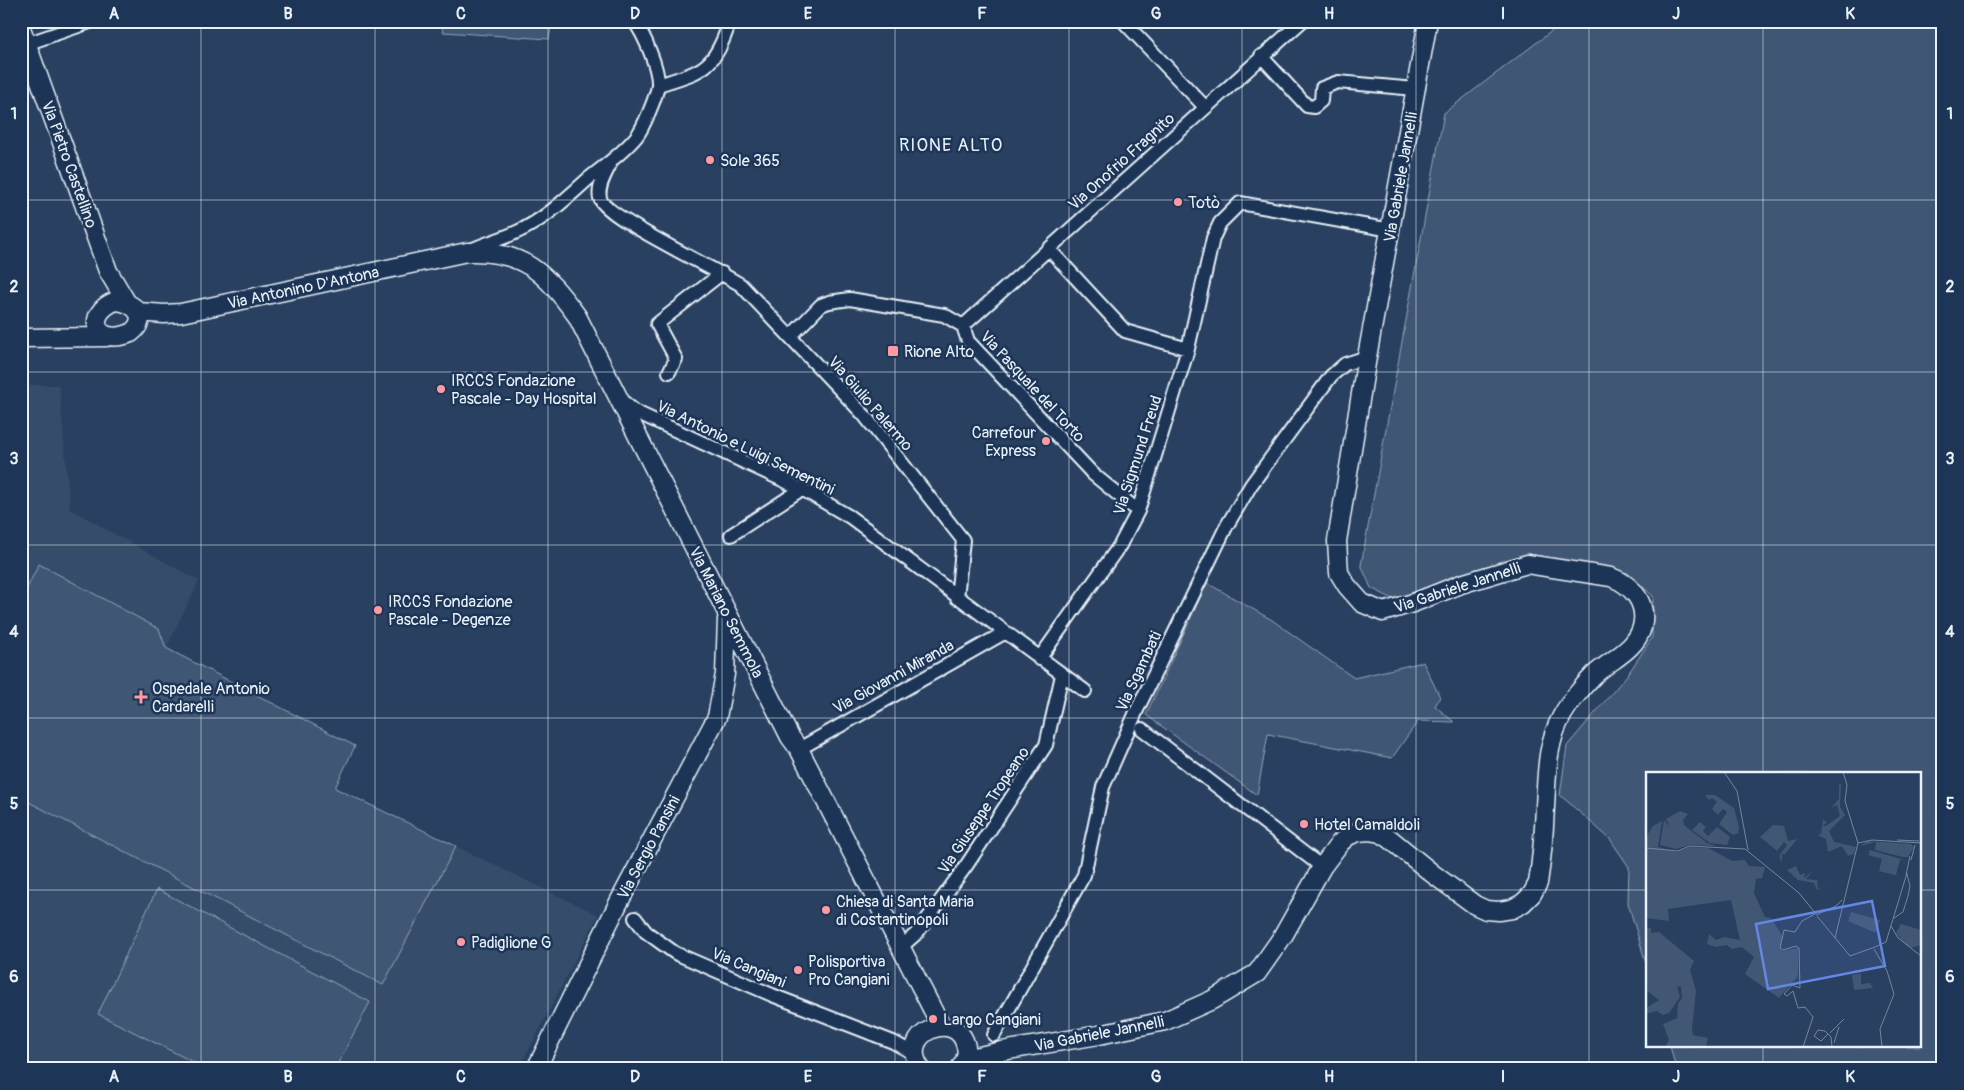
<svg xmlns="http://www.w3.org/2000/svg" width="1964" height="1090" font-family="Pangolin,sans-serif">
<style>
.built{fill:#364d6b}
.green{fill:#415774;stroke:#94a4b6}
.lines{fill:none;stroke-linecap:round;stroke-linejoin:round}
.street-casing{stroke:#e8f1f8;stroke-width:16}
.secondary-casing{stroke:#e8f1f8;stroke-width:21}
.street{stroke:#1d3557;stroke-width:12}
.secondary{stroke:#1d3557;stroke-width:18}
.grid{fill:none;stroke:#e8f1f8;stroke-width:1;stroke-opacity:0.55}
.poi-dot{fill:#ff9aa2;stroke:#1d3557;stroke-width:2}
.labels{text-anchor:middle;stroke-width:5;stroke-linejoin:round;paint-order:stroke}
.poi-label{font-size:16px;fill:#e8f1f8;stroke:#1d3557;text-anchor:start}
.street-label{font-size:16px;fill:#e8f1f8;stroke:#1d3557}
.neighbourhood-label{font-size:18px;letter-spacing:1px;fill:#e8f1f8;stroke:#1d3557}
.inset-road{fill:none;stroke:#75879d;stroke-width:1}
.view{fill:#6487e3;fill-opacity:0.15;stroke:#6487e3;stroke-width:2.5}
.inset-edge{fill:none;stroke:#e8f1f8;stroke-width:2.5}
.neatline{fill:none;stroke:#e8f1f8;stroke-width:2}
.grid-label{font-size:16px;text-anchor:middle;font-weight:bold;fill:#e8f1f8}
</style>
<rect width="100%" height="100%" fill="#294061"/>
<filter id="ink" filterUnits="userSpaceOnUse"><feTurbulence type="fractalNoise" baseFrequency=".02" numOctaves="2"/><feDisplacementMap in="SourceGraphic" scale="10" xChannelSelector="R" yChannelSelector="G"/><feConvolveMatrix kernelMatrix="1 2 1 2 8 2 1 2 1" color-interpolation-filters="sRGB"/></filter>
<g filter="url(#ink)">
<path class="built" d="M 26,354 L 29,385 L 59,385 L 70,509 L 199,581 L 166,648 L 355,746 L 335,788 L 598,915 L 519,1069 L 21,1069 L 21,355 Z"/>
<path class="green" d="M 441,21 L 552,21 L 549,39 L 443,32 Z
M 1565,21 L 1943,21 L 1943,1069 L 1676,1069 L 1670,1046 L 1920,1046 L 1920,774 L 1648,774 L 1648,970 L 1628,903 L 1629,867 L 1610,839 L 1560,795 L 1567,746 L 1628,674 L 1652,638 L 1653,596 L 1628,573 L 1529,554 L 1393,599 L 1371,588 L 1361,565 L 1444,113 Z
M 39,564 L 159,629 L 166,648 L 355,746 L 335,788 L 456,846 L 383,985 L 21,798 L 21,600 Z
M 1207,583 L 1272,620 L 1354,678 L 1423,662 L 1440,697 L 1435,706 L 1454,722 L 1418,721 L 1392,758 L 1268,734 L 1257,795 L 1146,715 Z
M 157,889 L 370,1002 L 335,1069 L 207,1069 L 98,1014 Z"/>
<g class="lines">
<g class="street-casing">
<path id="street" d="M 1123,21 L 1205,107
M 26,44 L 93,21
M 1261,56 L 1307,106 L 1314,107 L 1321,101 L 1322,88 L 1338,82 L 1415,89
M 658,85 C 703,71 714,70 730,21
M 611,162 C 607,172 597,186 600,198 C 604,217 718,270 741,285 L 864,415 L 963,540 L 957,598
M 1049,249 L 1125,331 L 1188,349
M 471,250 C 486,243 502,239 517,232 C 544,220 566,199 587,180 C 604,166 622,154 636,137 C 643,129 657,95 658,85 C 659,69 644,34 634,21
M 963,326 L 1302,21
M 790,337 L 821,305 L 829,302 L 850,299 L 944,315 L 963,326 L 968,341 L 1093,474 L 1138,511
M 669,372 L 676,359 L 657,324 L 722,273
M 622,401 L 636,412 L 802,489 L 850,517 L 1085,691
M 731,535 L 802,489
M 1039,659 L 1120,545 L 1138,511 L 1188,349 L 1213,238 L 1220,223 L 1240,203 L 1391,230
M 1142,729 L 1322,867
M 799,749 L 1004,633
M 635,918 L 646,932 L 675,953 L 772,995 L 893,1042 L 915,1054
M 901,947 L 917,933 L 966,866 L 1046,745 L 1062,675
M 994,1035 L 1084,875 L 1103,787 L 1137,710 L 1226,527 L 1251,485 L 1331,376 L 1345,364 L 1367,357"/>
</g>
<g class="secondary-casing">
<path id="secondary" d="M 21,28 L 108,271 L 127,303
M 116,301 C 135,302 150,318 131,333 C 93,348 85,312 116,301 Z
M 138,312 L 164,314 L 181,313 L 467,252 C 524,250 545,273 577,316 L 790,737 L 799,749 L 941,1026
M 21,338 L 107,337
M 966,1059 L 1002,1051 L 1099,1035 L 1165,1021 L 1212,1000 L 1257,973 L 1283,936 L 1322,867 L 1340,843 L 1348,836 L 1358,832 L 1369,831 L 1380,833 L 1389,838 L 1433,874 L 1475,905 L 1486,910 L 1499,911 L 1512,909 L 1523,903 L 1532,894 L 1538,883 C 1542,858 1544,832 1545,807 C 1547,774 1546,743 1563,714 C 1570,702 1584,685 1594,675 C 1610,660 1636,650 1642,627 C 1648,603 1632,585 1611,577 L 1527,564 L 1461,584 L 1413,603 L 1383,612 L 1362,603 L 1347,586 L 1339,573 L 1337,541 L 1367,357 L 1428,21
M 536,1069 L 619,902 L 717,717 L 725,674 L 727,619
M 921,1069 C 895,1033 958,1007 966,1047 C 968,1055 965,1062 960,1068"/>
</g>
<use href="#street" class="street"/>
<use href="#secondary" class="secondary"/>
</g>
</g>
<path class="grid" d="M 201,21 L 201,1069M 375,21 L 375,1069M 548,21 L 548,1069M 722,21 L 722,1069M 895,21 L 895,1069M 1069,21 L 1069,1069M 1242,21 L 1242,1069M 1416,21 L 1416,1069M 1589,21 L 1589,1069M 1763,21 L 1763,774M 21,200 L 1943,200M 21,372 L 1943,372M 21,545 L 1943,545M 21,718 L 1943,718M 21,890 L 1648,890M 1920,890 L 1943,890M 1763,1046 L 1763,1069"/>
<g class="poi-dot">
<circle cx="710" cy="160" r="5"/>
<circle cx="1178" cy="202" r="5"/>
<rect x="887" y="345" width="12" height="12" rx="2.5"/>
<circle cx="441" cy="389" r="5"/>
<circle cx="1046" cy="441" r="5"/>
<circle cx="378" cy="610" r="5"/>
<path d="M138.5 689.5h5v5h5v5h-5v5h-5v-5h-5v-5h5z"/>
<circle cx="1304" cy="824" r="5"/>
<circle cx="826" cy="910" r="5"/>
<circle cx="461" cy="942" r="5"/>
<circle cx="798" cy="970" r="5"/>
<circle cx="933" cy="1019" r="5"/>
</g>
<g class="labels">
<g class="poi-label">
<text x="720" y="166">Sole 365</text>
<text x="1188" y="208">Totò</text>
<text x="904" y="357">Rione Alto</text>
<text x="451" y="386">IRCCS Fondazione<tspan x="451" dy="18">Pascale - Day Hospital</tspan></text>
<text x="1036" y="438" text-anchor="end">Carrefour<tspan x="1036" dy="18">Express</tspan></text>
<text x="388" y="607">IRCCS Fondazione<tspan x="388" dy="18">Pascale - Degenze</tspan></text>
<text x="152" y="694">Ospedale Antonio<tspan x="152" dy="18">Cardarelli</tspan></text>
<text x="1314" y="830">Hotel Camaldoli</text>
<text x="836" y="907">Chiesa di Santa Maria<tspan x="836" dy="18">di Costantinopoli</tspan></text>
<text x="471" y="948">Padiglione G</text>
<text x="808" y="967">Polisportiva<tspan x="808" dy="18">Pro Cangiani</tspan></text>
<text x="943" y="1025">Largo Cangiani</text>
</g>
<g class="street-label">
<text transform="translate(1121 161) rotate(-42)" y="6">Via Onofrio Fragnito</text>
<text transform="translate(70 164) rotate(70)" y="6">Via Pietro Castellino</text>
<text transform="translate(1400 177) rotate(-80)" y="6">Via Gabriele Jannelli</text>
<text transform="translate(303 287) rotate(-12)" y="6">Via Antonino D'Antona</text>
<text transform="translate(1033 386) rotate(47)" y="6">Via Pasquale del Torto</text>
<text transform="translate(871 403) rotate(49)" y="6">Via Giulio Palermo</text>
<text transform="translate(746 447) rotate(26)" y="6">Via Antonio e Luigi Sementini</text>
<text transform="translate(1137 455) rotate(-72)" y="6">Via Sigmund Freud</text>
<text transform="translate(1457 587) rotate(-18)" y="6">Via Gabriele Jannelli</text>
<text transform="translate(727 612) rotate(63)" y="6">Via Mariano Semmola</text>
<text transform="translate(1138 671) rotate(-65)" y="6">Via Sgambati</text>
<text transform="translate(893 676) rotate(-29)" y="6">Via Giovanni Miranda</text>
<text transform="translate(983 810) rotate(-56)" y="6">Via Giuseppe Tropeano</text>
<text transform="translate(648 847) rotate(-62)" y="6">Via Sergio Pansini</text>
<text transform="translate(749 967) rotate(23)" y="6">Via Cangiani</text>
<text transform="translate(1099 1033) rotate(-11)" y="6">Via Gabriele Jannelli</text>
</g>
<g class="neighbourhood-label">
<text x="951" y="151">RIONE ALTO</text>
</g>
</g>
<g transform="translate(1646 772)">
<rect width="275" height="275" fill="#294061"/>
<path d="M 195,12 L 194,35 L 199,43 L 183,59 L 188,70 L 210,75 L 208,82 L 202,84 L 196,74 L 182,80 L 180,67 L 171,63 L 175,62 L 177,47 L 181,51 L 176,53 L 180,54 L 194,44 L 191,33 L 185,36 L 193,27 L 193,13 ZM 59,23 L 69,23 L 88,36 L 93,55 L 92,61 L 87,63 L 73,52 L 81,40 L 77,37 L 72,43 L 66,37 L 71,30 L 66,26 L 63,28 ZM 34,39 L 42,42 L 37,48 L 38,53 L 61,71 L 71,74 L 43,73 L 30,77 L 14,73 L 18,48 L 24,55 L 20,47 ZM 16,49 L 12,75 L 31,80 L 43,75 L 62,76 L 86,89 L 99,88 L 103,94 L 119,95 L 116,106 L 110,107 L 108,121 L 119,145 L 125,146 L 137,165 L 134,175 L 136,179 L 152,176 L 152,204 L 133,226 L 99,202 L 108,185 L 96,175 L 86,177 L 81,173 L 70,175 L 61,172 L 63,162 L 70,168 L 78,165 L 94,168 L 85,128 L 22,137 L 23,149 L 0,146 L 0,65 L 7,54 ZM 54,50 L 60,55 L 57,59 L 62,64 L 71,55 L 84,65 L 81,73 L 64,71 L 46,58 ZM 127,53 L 138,54 L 142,69 L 151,67 L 139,82 L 136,82 L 136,91 L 133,84 L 141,73 L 138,70 L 131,79 L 114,65 ZM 221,69 L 265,72 L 268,75 L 262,85 L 257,85 L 229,78 L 230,70 L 214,74 ZM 224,78 L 258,88 L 254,88 L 250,102 L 253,104 L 233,99 L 236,87 L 222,83 ZM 150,94 L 154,103 L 159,101 L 158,106 L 167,99 L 160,107 L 171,108 L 172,117 L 188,110 L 171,118 L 168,111 L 152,108 L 141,98 ZM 205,140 L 234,148 L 230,161 L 202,149 ZM 255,152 L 275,158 L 275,173 L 265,176 L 257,170 L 250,161 ZM 0,156 L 5,156 L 5,161 L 13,160 L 48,189 L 44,198 L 50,219 L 46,256 L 47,263 L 62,266 L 60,275 L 19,275 L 23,268 L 17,252 L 31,246 L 32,232 L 36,226 L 35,215 L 31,214 L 34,225 L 23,241 L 17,243 L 11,239 L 0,242 L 0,236 L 13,228 L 0,218 ZM 215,201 L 215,212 L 224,211 L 227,216 L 208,218 L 206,203 Z" fill="#415774"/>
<path class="inset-road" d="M 78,0 L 91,19 L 102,78M 197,0 L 201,13 L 199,29 L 212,71M 251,68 L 273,69M 212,71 L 226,68 L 275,71M 0,76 L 32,79 L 43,74 L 99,77 L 153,121 L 170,142M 265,88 L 269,73M 260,103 L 264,84M 170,143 L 190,134 L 196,128M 171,144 L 204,184 L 229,175M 248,146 L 257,140 L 262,124 L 264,114 L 261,102M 245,154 L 252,166 L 275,184M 189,166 L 212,71M 229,175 L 240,170 L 261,101M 228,177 L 241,199 L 248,222 L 234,257 L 236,275M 184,261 L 198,247M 182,262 L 175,269 L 168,264 L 172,258 L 179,259 L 185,265 L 186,275M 188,271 L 193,255M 157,275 L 167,245 L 159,235 L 152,236 L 147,219 L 141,224 L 138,222 L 146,213 L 154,216 L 153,176 L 150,174 L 137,178 L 134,176 L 138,158 L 149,160 L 156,149 L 169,142"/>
<path class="view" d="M 226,129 L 239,194 L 122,217 L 110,152 Z"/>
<rect width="275" height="275" class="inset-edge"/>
</g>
<rect width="1964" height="1090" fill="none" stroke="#1d3557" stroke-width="55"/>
<rect x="28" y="28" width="1908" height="1034" class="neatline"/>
<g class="grid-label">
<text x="114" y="19">A</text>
<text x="288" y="19">B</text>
<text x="461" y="19">C</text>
<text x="635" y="19">D</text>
<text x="808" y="19">E</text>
<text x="982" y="19">F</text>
<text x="1156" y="19">G</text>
<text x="1329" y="19">H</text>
<text x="1503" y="19">I</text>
<text x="1676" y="19">J</text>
<text x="1850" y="19">K</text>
<text x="14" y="119">1</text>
<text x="1950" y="119">1</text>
<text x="14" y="292">2</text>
<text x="1950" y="292">2</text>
<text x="14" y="464">3</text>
<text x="1950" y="464">3</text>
<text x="14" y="637">4</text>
<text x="1950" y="637">4</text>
<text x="14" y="809">5</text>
<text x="1950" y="809">5</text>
<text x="14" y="982">6</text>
<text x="1950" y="982">6</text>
<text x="114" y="1082">A</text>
<text x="288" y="1082">B</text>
<text x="461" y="1082">C</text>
<text x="635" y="1082">D</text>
<text x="808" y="1082">E</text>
<text x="982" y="1082">F</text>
<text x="1156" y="1082">G</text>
<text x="1329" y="1082">H</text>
<text x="1503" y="1082">I</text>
<text x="1676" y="1082">J</text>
<text x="1850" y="1082">K</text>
</g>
</svg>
